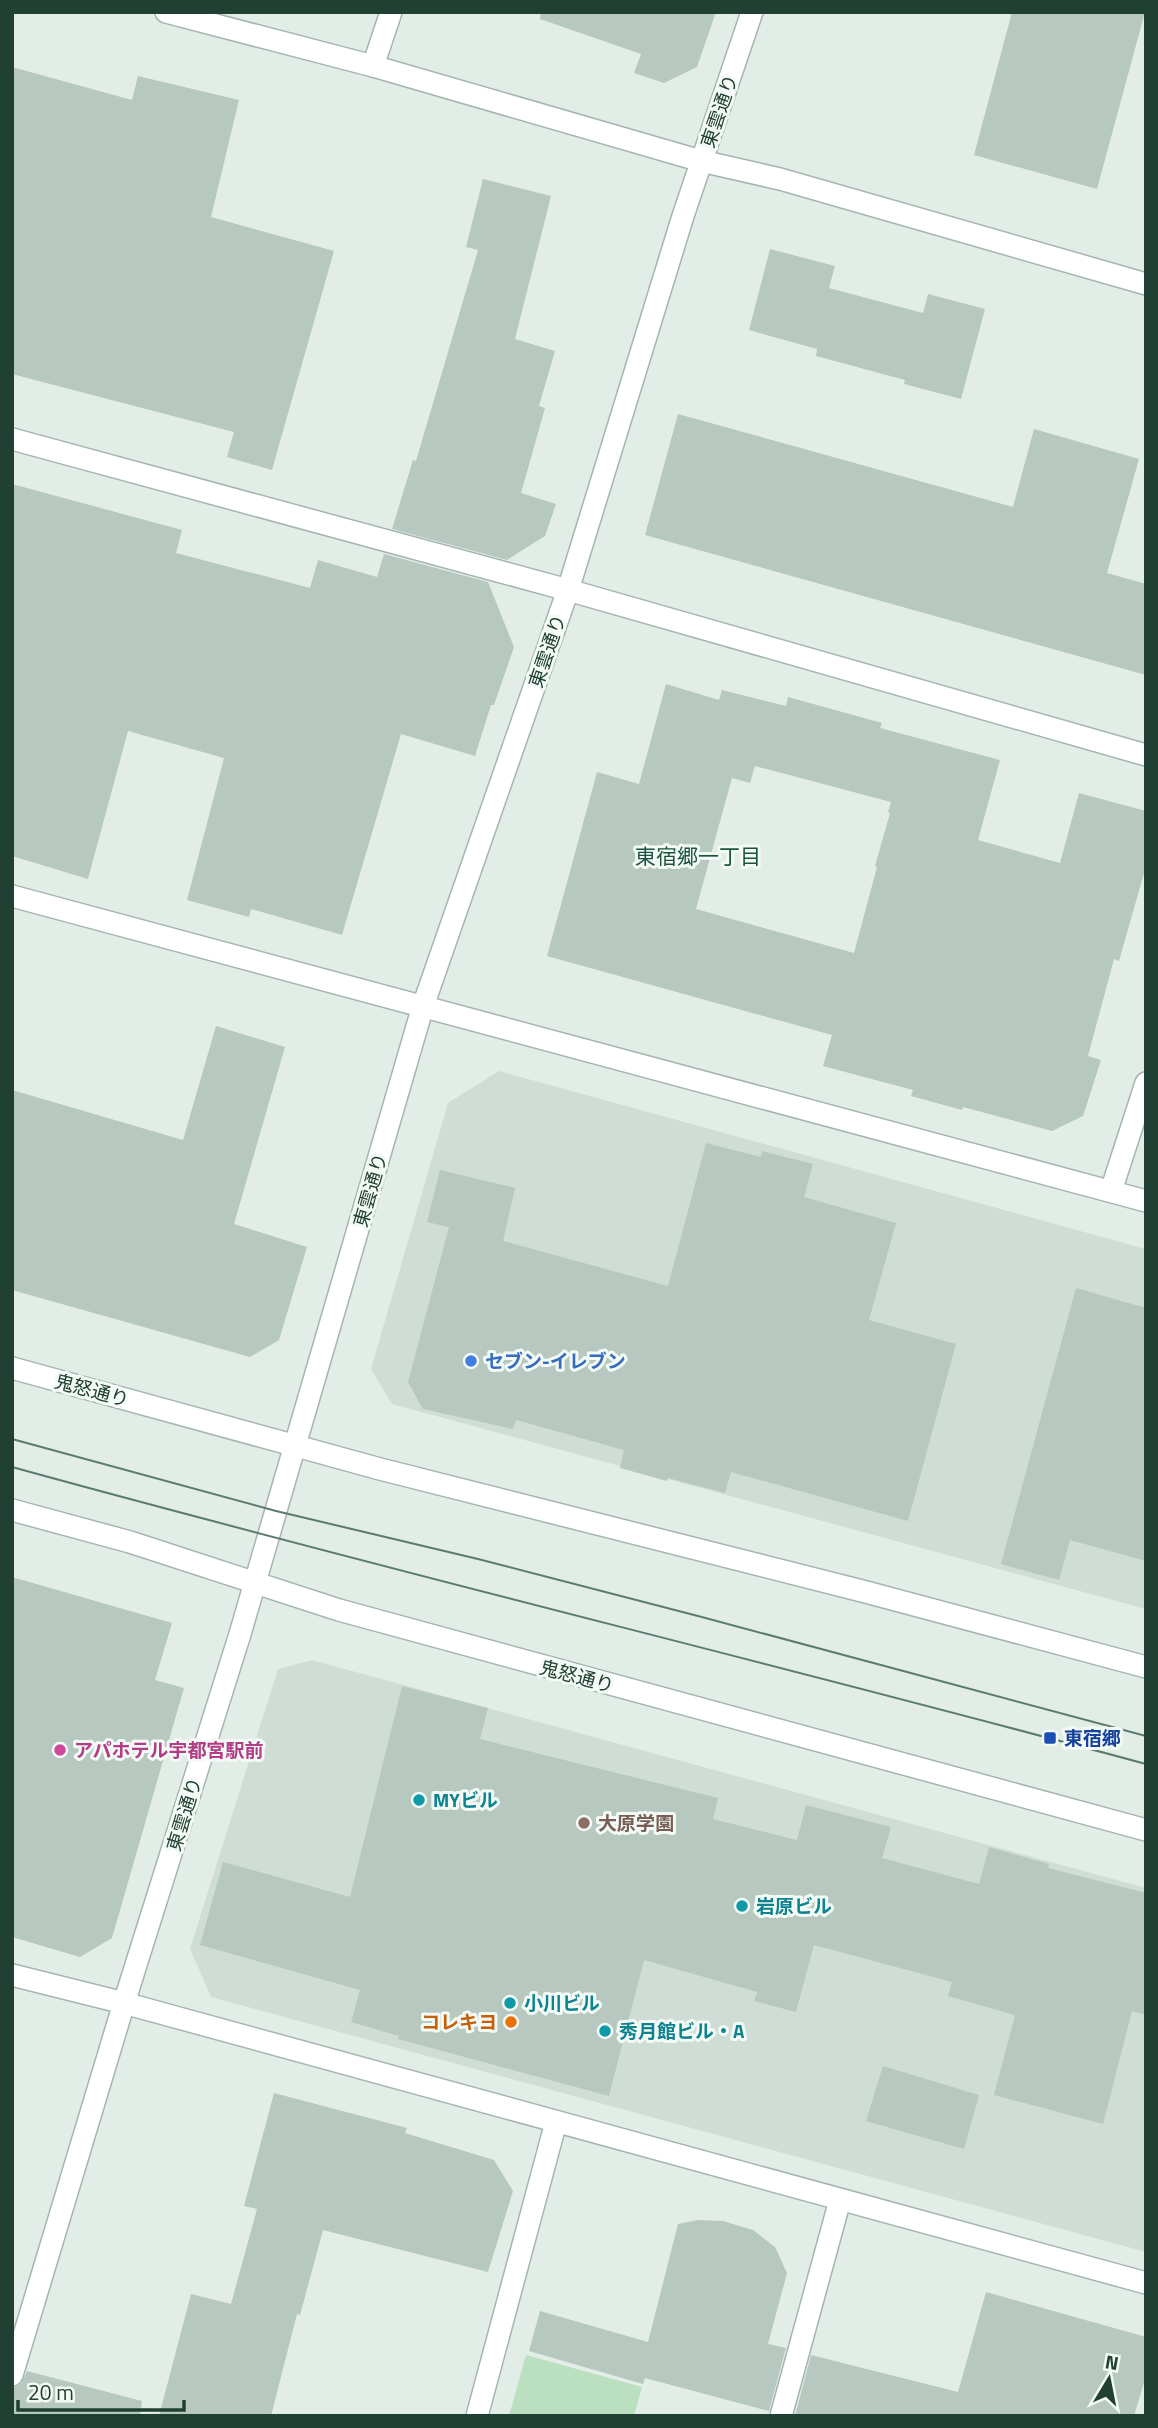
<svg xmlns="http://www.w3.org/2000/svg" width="1158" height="2428" font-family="'Titillium Web','Noto Sans JP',sans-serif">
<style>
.built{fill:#d0ddd6}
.green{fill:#bae0c0}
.building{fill:#b7c8c0;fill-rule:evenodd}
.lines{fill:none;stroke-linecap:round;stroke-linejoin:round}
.minor-casing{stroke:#a4b6ae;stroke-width:24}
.tertiary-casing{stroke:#a4b6ae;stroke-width:24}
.minor{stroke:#fff;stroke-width:21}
.tertiary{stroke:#fff;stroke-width:21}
.tram{stroke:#5b7b6f;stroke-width:2}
.shop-dot{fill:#3f7fe0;stroke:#f3f9f5;stroke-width:2.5}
.transit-dot{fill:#1a4fb4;stroke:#f3f9f5;stroke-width:2.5}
.hotel-dot{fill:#d1479c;stroke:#f3f9f5;stroke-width:2.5}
.culture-dot{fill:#0f9aa8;stroke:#f3f9f5;stroke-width:2.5}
.education-dot{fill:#8d6e63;stroke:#f3f9f5;stroke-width:2.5}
.food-dot{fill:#e8710a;stroke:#f3f9f5;stroke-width:2.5}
.labels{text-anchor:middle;stroke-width:6;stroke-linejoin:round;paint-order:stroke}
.street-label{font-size:19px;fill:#214034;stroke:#f3f9f5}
.shop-label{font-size:19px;font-weight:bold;fill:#366cbe;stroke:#f3f9f5;text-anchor:start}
.transit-label{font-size:19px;font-weight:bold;fill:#164399;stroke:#f3f9f5;text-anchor:start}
.hotel-label{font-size:19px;font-weight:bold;fill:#b23c85;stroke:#f3f9f5;text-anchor:start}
.culture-label{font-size:19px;font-weight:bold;fill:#0d838f;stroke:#f3f9f5;text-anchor:start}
.education-label{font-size:19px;font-weight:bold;fill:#785e54;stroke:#f3f9f5;text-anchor:start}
.food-label{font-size:19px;font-weight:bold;fill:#c56008;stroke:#f3f9f5;text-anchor:end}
.neighbourhood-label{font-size:21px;fill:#1b533f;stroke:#f3f9f5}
</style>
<rect width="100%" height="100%" fill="#e2ede7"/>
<path class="built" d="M 499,1071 L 1146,1249 L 1146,1609 L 392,1404 L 371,1369 L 448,1103 Z
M 312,1660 L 1146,1888 L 1146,2252 L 211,1997 L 190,1949 L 278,1669 Z"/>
<path class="green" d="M 526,2355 L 642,2387 L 634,2416 L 509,2416 Z"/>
<path class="building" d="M 541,12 L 716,12 L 697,67 L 664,83 L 634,73 L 641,54 L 540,19 Z
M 1012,12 L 1145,12 L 1097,189 L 974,155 Z
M 12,67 L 132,100 L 138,76 L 239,100 L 211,217 L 334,251 L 272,470 L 227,457 L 234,432 L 12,374 Z
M 483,179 L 551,196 L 515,339 L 555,351 L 539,406 L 545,408 L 521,493 L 556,504 L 545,536 L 507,560 L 392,529 L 413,460 L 416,461 L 478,250 L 466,247 Z
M 770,249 L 835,266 L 829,288 L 923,313 L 928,294 L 985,309 L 961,399 L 904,384 L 905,380 L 816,356 L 817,349 L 749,330 Z
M 678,414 L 1013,507 L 1034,429 L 1139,459 L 1107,573 L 1146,584 L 1146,675 L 645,535 Z
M 12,484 L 182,530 L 176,553 L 310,588 L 318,560 L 377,577 L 384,554 L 488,582 L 514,647 L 494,705 L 491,705 L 475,756 L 401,734 L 342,935 L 251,909 L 249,917 L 187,900 L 224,758 L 128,731 L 88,879 L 12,856 Z
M 666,684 L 719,700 L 722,690 L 786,706 L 788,697 L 882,723 L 880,728 L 1000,760 L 978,840 L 1060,863 L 1079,793 L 1146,811 L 1146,866 L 1119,961 L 1114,959 L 1088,1056 L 1101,1060 L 1083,1116 L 1052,1131 L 963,1107 L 962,1110 L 911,1096 L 913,1090 L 823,1066 L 832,1035 L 547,956 L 597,772 L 639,784 ZM 755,766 L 891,802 L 888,812 L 890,813 L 875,866 L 877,867 L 854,953 L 696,909 L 732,778 L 750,783 Z
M 216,1026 L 285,1047 L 234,1224 L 307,1247 L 279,1340 L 250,1357 L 12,1290 L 12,1090 L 183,1140 Z
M 706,1143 L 761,1157 L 762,1151 L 813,1164 L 804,1197 L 896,1223 L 869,1320 L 956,1344 L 908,1521 L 731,1472 L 725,1493 L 668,1478 L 667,1481 L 620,1468 L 624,1450 L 516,1420 L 513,1429 L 423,1409 L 408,1382 L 449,1227 L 427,1222 L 440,1170 L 515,1188 L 503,1241 L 668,1286 Z
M 1076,1288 L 1146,1308 L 1146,1561 L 1070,1540 L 1059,1580 L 1001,1564 Z
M 12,1577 L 172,1623 L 155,1680 L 184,1688 L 112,1938 L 80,1957 L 12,1937 Z
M 402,1686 L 488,1708 L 480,1739 L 718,1798 L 713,1819 L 797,1840 L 806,1805 L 891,1827 L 882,1858 L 979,1884 L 989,1847 L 1049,1864 L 1048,1868 L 1146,1893 L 1146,2015 L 1132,2011 L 1103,2124 L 994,2095 L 1015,2015 L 948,1996 L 952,1982 L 814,1945 L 796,2012 L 754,2001 L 757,1992 L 644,1960 L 609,2096 L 398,2039 L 399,2036 L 351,2022 L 360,1990 L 200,1945 L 223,1862 L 350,1897 Z
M 883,2066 L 979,2095 L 964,2149 L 866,2121 Z
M 274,2093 L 407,2128 L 405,2133 L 494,2160 L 513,2191 L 488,2272 L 323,2230 L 300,2315 L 297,2314 L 271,2416 L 159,2416 L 191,2294 L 231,2304 L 257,2209 L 244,2206 Z
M 698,2220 L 723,2221 L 753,2230 L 775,2247 L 787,2273 L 768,2344 L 786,2348 L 769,2411 L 645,2378 L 643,2384 L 529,2351 L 540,2311 L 648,2342 L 678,2224 Z
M 986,2292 L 1146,2337 L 1146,2376 L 1134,2416 L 795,2416 L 811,2355 L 958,2392 Z
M 27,2371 L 142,2401 L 140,2416 L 12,2416 L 12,2388 L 21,2384 Z"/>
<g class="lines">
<g class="minor-casing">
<path id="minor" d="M 373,66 L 391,12
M 12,439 L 568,590 L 1146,755
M 12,896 L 1146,1201
M 1111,1191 L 1146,1083
M 12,1975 L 124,2003 L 1146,2283
M 477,2416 L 556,2122
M 781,2416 L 840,2200"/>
</g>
<g class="tertiary-casing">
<path id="tertiary" d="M 166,12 L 373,66 L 701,161 L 780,179 L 1146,284
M 12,1368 L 380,1469 L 866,1592 L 1146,1667
M 12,1510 L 130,1542 L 339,1610 L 1146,1830
M 12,2375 L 124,2003 L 240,1634 L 423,1006 L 568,590 L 683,216 L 752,12"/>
</g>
<use href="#minor" class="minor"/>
<use href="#tertiary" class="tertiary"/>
<path class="tram" d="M 12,1439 L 276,1511 L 478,1559 L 698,1616 L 1146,1736
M 12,1467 C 389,1571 769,1662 1146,1764"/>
</g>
<circle class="shop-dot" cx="471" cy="1361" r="7"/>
<rect class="transit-dot" x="1043" y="1731" width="14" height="14" rx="3.5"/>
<circle class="hotel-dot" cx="60" cy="1750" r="7"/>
<g class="culture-dot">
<circle cx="419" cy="1800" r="7"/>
<circle cx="742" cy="1906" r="7"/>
<circle cx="510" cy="2003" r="7"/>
<circle cx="605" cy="2031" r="7"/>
</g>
<circle class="education-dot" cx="584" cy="1823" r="7"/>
<circle class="food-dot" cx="511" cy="2022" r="7"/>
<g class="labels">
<g class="street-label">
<text transform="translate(719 111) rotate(-71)" y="7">東雲通り</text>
<text transform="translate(547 651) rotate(-71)" y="7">東雲通り</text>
<text transform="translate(370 1190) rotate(-74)" y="7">東雲通り</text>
<text transform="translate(92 1390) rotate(15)" y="7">鬼怒通り</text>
<text transform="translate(577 1676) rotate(15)" y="7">鬼怒通り</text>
<text transform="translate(184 1814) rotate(-73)" y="7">東雲通り</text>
</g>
<g class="shop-label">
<text x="485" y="1368">セブン-イレブン</text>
</g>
<g class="transit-label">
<text x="1064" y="1745">東宿郷</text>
</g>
<g class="hotel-label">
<text x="74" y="1757">アパホテル宇都宮駅前</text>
</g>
<g class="culture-label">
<text x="433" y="1807">MYビル</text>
<text x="756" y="1913">岩原ビル</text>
<text x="524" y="2010">小川ビル</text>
<text x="619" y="2038">秀月館ビル・A</text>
</g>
<g class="education-label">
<text x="598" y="1830">大原学園</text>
</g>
<g class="food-label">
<text x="497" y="2029">コレキヨ</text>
</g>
<g class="neighbourhood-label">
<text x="698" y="864">東宿郷一丁目</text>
</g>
</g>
<rect width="1158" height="2428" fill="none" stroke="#214034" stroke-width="28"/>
<g transform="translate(1109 2379) rotate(10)" stroke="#f3f9f5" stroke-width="5" paint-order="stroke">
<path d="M0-5L12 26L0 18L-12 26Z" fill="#214034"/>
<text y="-10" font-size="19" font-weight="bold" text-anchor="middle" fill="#214034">N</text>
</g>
<path d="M18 2400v10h166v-10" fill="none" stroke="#214034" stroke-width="3.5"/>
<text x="28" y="2400" font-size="21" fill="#214034" stroke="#f3f9f5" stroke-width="5" paint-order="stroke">20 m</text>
</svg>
